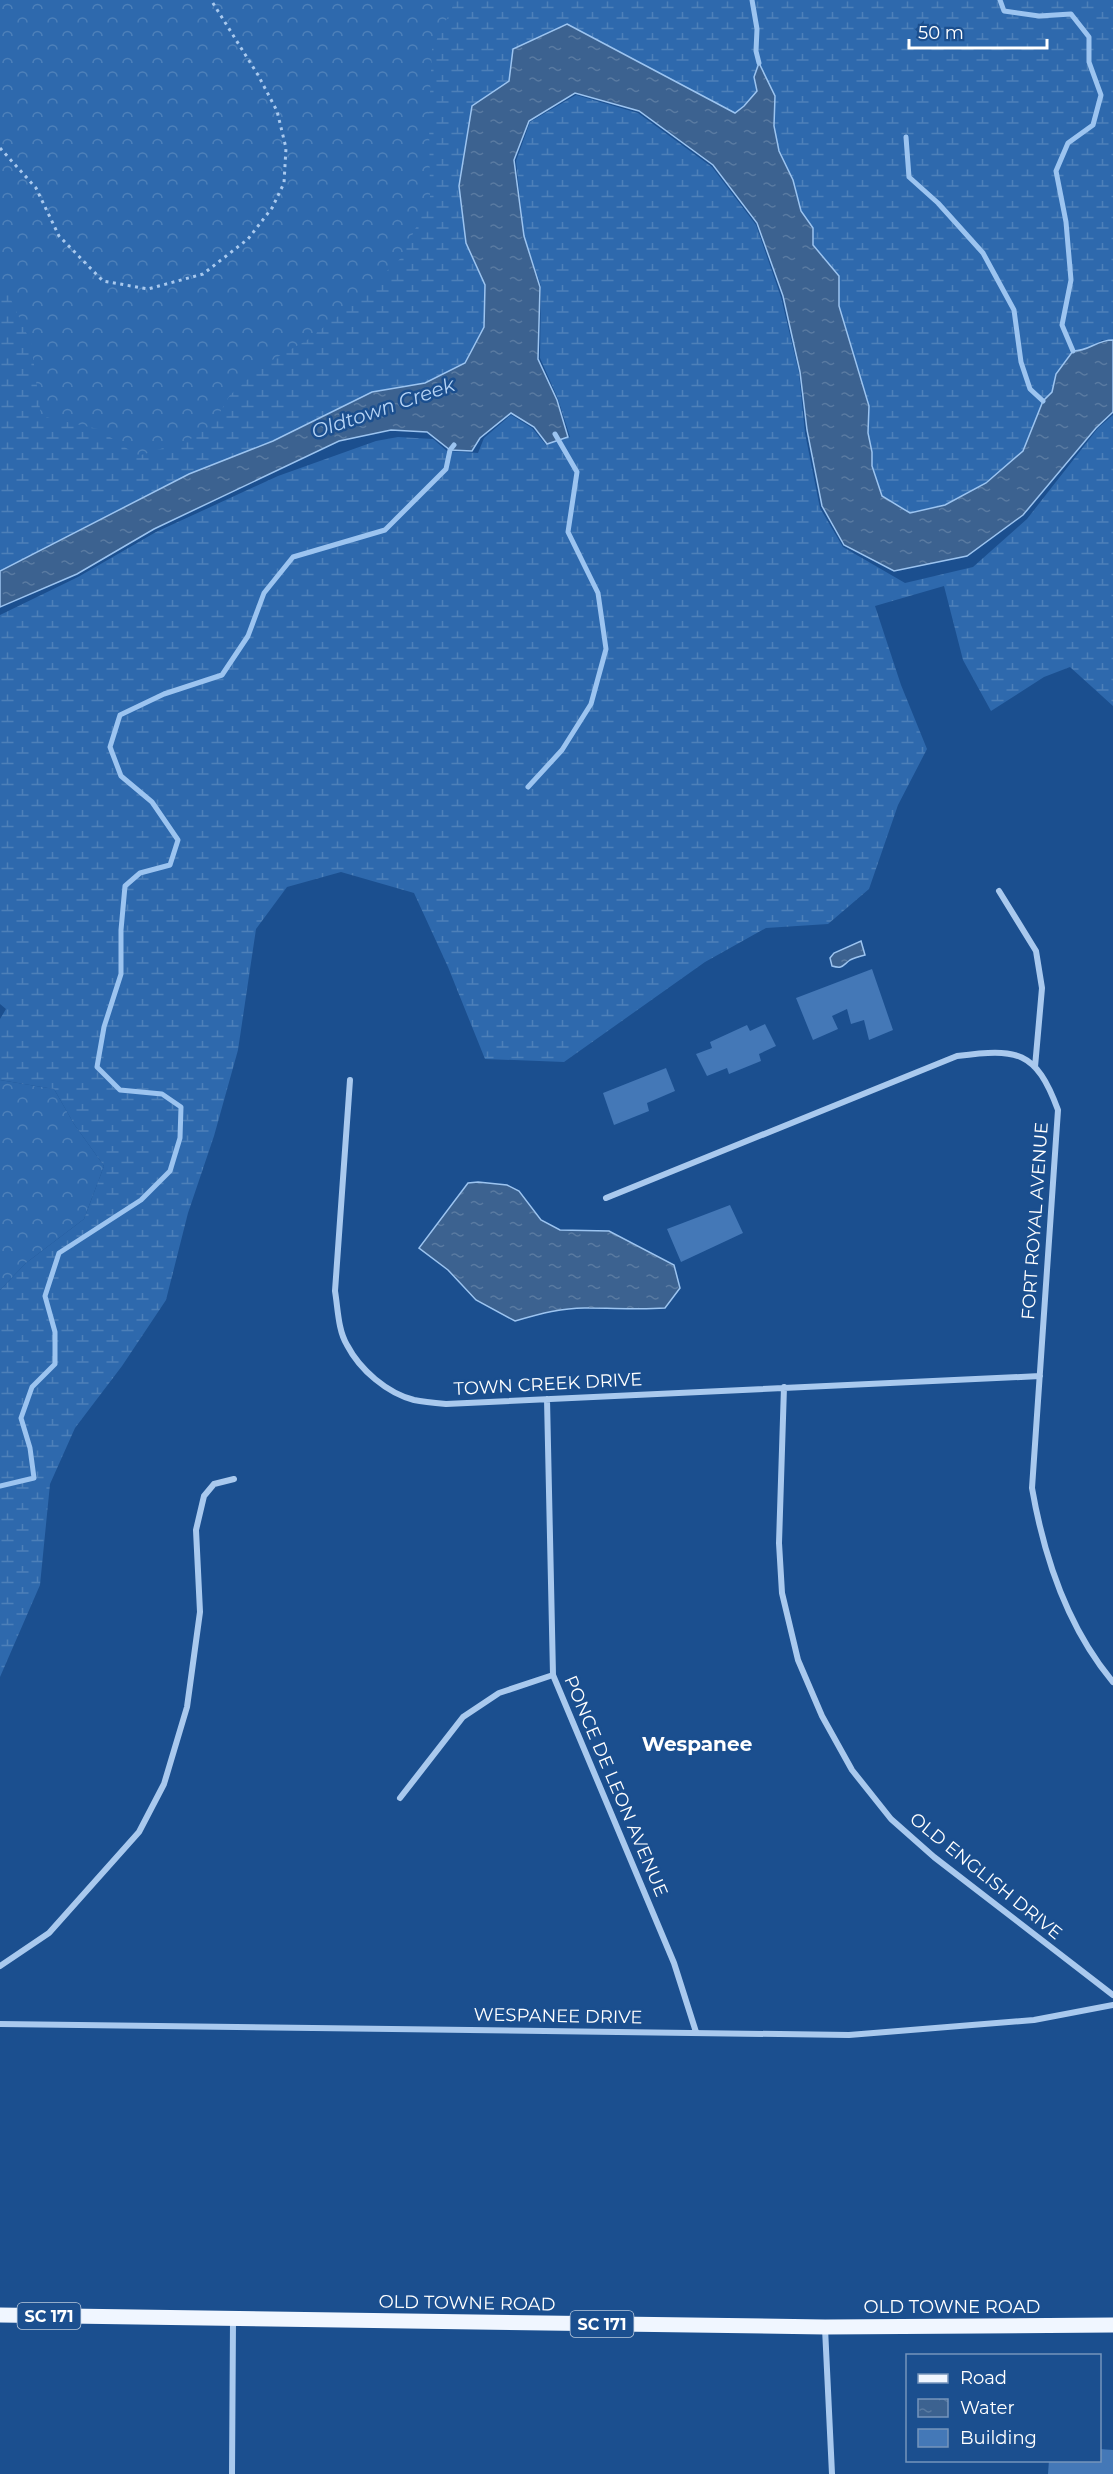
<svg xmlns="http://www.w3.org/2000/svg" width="1113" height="2474" font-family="Montserrat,sans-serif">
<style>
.forest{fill:url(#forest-crowns)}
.wetland{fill:url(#wetland-marsh)}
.water{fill:url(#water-ripples);stroke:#9cc4f0;stroke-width:1.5}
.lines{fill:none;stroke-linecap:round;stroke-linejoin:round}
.stream{stroke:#9cc4f0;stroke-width:5}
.building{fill:#4478b7}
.path{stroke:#a9c9ee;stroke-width:3;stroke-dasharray:3 4.5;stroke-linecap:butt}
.minor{stroke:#a9c9ee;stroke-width:6}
.primary{stroke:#f0f6ff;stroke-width:15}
.labels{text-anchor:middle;stroke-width:5;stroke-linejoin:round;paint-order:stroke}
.shield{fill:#1b4f8f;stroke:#bbcadd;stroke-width:1.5}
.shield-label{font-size:16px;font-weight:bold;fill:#fff}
.street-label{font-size:18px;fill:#fff;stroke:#1b4f8f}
.water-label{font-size:20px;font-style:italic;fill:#b5d3f5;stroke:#1b4f8f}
.neighbourhood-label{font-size:20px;font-weight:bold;fill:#fff;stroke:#1b4f8f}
</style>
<defs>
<pattern id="forest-crowns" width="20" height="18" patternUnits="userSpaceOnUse" patternTransform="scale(1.5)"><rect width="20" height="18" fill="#2e69ad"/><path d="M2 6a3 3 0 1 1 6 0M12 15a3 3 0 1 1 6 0" fill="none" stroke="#4d80b9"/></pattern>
<pattern id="wetland-marsh" width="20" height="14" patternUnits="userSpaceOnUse" patternTransform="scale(1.5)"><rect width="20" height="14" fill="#2e69ad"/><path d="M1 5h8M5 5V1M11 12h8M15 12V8" fill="none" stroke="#4d80b9"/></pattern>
<pattern id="water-ripples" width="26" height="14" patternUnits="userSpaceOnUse" patternTransform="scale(1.5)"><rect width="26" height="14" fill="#3c6290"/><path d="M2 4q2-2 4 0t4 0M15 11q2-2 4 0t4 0" fill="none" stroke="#597aa1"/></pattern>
</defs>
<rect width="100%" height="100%" fill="#1b4f8f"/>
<path class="forest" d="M 0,0 L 1060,0 L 856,271 L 568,17 L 369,387 L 0,568 Z
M 0,1080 L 54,1089 L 74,1124 L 104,1166 L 84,1219 L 26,1263 L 0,1290 Z"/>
<path class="wetland" d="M 456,0 L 1113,0 L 1113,340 L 1102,340 L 1056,374 L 1052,392 L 1043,401 L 1023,451 L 986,483 L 945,505 L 910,513 L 882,496 L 872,466 L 872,452 L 868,433 L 869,406 L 839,306 L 839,276 L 813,245 L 813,228 L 801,211 L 793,180 L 779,151 L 774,126 L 776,109 L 759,63 L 754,77 L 757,91 L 744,106 L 735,113 L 567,25 L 509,81 L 472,106 L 459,186 L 466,243 L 485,285 L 484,327 L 465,363 L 425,383 L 372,392 L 273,441 L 189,474 L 0,571 L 0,285 L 6,289 L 31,343 L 41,416 L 98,429 L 138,456 L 189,440 L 213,424 L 230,395 L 262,366 L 307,340 L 338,316 L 401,258 L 430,199 L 429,116 L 432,49 Z
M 576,95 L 638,113 L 712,167 L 756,225 L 781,297 L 799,373 L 805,433 L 820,508 L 843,547 L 905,583 L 973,567 L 1027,519 L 1098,428 L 1113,415 L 1113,706 L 1070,667 L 1044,677 L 991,711 L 963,660 L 944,586 L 875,606 L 901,685 L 927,749 L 898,805 L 869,889 L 828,924 L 766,928 L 705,962 L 564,1062 L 485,1059 L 448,967 L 414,893 L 341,872 L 287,887 L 256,929 L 238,1050 L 214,1136 L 188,1213 L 166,1300 L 122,1366 L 75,1428 L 50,1484 L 40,1585 L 0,1677 L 0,1290 L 26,1263 L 84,1219 L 104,1166 L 74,1124 L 54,1089 L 0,1080 L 0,1019 L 6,1009 L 0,1004 L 0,615 L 78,577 L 156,532 L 278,476 L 376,441 L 398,437 L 433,439 L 447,451 L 478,453 L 484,438 L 511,415 L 532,428 L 546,445 L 570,437 L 558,399 L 540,358 L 541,286 L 524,236 L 516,161 L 530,122 Z"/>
<path class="water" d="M 567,24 L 735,113 L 744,106 L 757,91 L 754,77 L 759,63 L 775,96 L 774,126 L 779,151 L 793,180 L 801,211 L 813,228 L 813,245 L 839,276 L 839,306 L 869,406 L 868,433 L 872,452 L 872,466 L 882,496 L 910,513 L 945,505 L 986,483 L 1023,451 L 1043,401 L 1052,392 L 1056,374 L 1073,351 C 1090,351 1096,340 1113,340 L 1113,412 L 1096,428 L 1023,515 L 967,556 L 894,571 L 844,545 L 822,506 L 807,430 L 800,372 L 783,296 L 757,223 L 713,165 L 639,111 L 575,93 L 529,121 L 514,160 L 524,236 L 540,287 L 538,359 L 557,400 L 568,437 L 547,444 L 534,427 L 511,413 L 480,438 L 472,451 L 450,450 L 427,432 L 391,430 L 339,441 L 154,529 L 77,574 L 0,607 L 0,571 L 189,474 L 273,441 L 372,392 L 425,383 L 465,363 L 484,327 L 485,285 L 466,243 L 459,186 L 472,106 L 509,81 L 513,49 Z
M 861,941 L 865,955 C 861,956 854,958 850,960 C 842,966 843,969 832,966 L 830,958 L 834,953 Z
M 478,1182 L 507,1185 L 519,1191 L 541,1220 L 560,1230 L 609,1231 L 674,1265 L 680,1288 L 665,1308 C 639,1310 615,1308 589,1308 C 564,1307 539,1314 515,1321 L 476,1300 L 448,1270 L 419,1248 L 468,1183 Z"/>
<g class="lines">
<path class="stream" d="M 752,0 L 757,29 L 756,51 L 759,63
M 1000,0 L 1004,11 L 1039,16 L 1071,14 L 1089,37 L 1089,62 L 1101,95 L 1093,125 L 1068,143 L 1056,171 L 1066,222 L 1071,280 L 1062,325 L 1073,351
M 906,137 L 909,177 L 938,203 L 983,253 L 1014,310 L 1021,362 L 1030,389 L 1043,401
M 528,787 L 562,750 L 591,704 L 606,649 L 598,593 L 568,532 L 577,472 L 555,434
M 0,1486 L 34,1478 L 30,1448 L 21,1418 L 32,1387 L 55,1364 L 55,1332 L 45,1296 L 59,1253 L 141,1200 L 170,1171 L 180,1138 L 181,1107 L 162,1094 L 120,1090 L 97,1067 L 104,1027 L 121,974 L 121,930 L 125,886 L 140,873 L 170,865 L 178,840 L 152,802 L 121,776 L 110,747 L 120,715 L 164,694 L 222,675 L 248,636 L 264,593 L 293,557 L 385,530 L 446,469 L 450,450 L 454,445"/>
</g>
<path class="building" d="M 872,969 L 893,1030 L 869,1040 L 864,1020 L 851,1024 L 847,1009 L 832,1016 L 838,1029 L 813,1040 L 796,998 Z
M 765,1024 L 776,1046 L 759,1054 L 761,1061 L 729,1074 L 727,1068 L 707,1076 L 696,1054 L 712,1048 L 710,1042 L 747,1025 L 750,1031 Z
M 666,1068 L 675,1091 L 647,1103 L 649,1111 L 614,1125 L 603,1093 Z
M 730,1205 L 743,1233 L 681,1262 L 667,1229 Z
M 1100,2449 L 1113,2450 L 1113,2474 L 1048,2474 L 1049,2460 L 1100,2460 Z"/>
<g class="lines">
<path class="path" d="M 0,148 L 36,188 L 59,236 L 103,281 L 148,289 L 203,274 L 248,239 L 272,208 L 284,183 L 286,148 L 277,111 L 258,75 L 211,0"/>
<path class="minor" d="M 999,891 L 1036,951 L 1042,988 L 1035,1067
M 350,1080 L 335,1291 C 338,1309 338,1330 347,1345 C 360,1370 387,1393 414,1400 C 424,1402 435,1403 446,1404 L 1040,1376
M 606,1198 L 957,1056 C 1017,1048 1036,1050 1058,1110 L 1032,1488 C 1044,1557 1067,1627 1113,1682
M 784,1387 L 779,1543 L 782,1593 L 798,1660 L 822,1716 L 852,1770 L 891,1819 L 934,1857 L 1113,1995
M 547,1399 L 553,1675 L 674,1963 L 696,2032
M 400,1798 L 463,1717 L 499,1693 L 553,1675
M 0,1966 L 49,1933 L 139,1832 L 164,1784 L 187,1707 L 200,1612 L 196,1530 L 204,1496 L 214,1484 L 234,1479
M 0,2024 L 849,2035 L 1034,2020 L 1113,2005
M 825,2328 L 832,2474
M 232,2474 L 233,2320"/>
<path class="primary" d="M 0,2315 L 825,2327 L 1113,2325"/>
</g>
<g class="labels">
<g class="shield">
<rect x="17.5" y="2303" width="63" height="26" rx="4.5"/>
<rect x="570.5" y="2311" width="63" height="26" rx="4.5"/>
</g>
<g class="shield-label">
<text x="49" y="2322">SC 171</text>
<text x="602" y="2330">SC 171</text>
</g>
<g class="street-label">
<text transform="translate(1035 1221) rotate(-86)" y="6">FORT ROYAL AVENUE</text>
<text transform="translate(548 1384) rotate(-3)" y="6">TOWN CREEK DRIVE</text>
<text transform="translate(616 1786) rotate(67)" y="6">PONCE DE LEON AVENUE</text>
<text transform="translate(986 1876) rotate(39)" y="6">OLD ENGLISH DRIVE</text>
<text transform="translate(558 2016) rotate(1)" y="6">WESPANEE DRIVE</text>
<text transform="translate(467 2303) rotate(1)" y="6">OLD TOWNE ROAD</text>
<text x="952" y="2313">OLD TOWNE ROAD</text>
</g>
<g class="water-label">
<text transform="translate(383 408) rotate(-19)" y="7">Oldtown Creek</text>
</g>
<g class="neighbourhood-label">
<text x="697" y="1751">Wespanee</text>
</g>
</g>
<rect x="906" y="2354" width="195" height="108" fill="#1b4f8f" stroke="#7695bc" stroke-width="1.5"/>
<rect x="918" y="2374" width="30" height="9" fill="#f0f6ff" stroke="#7695bc" stroke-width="1.5"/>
<text x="960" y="2384" font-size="18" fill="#ffffff">Road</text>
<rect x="918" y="2399" width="30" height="18" fill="url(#water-ripples)" stroke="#7695bc" stroke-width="1.5"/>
<text x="960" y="2414" font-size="18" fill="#ffffff">Water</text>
<rect x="918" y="2429" width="30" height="18" fill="#4478b7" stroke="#7695bc" stroke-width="1.5"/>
<text x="960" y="2444" font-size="18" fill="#ffffff">Building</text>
<path d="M909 39v9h138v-9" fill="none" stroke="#ffffff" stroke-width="3"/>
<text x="918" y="39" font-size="18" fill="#ffffff" stroke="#1b4f8f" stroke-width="4.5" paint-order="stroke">50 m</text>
</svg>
